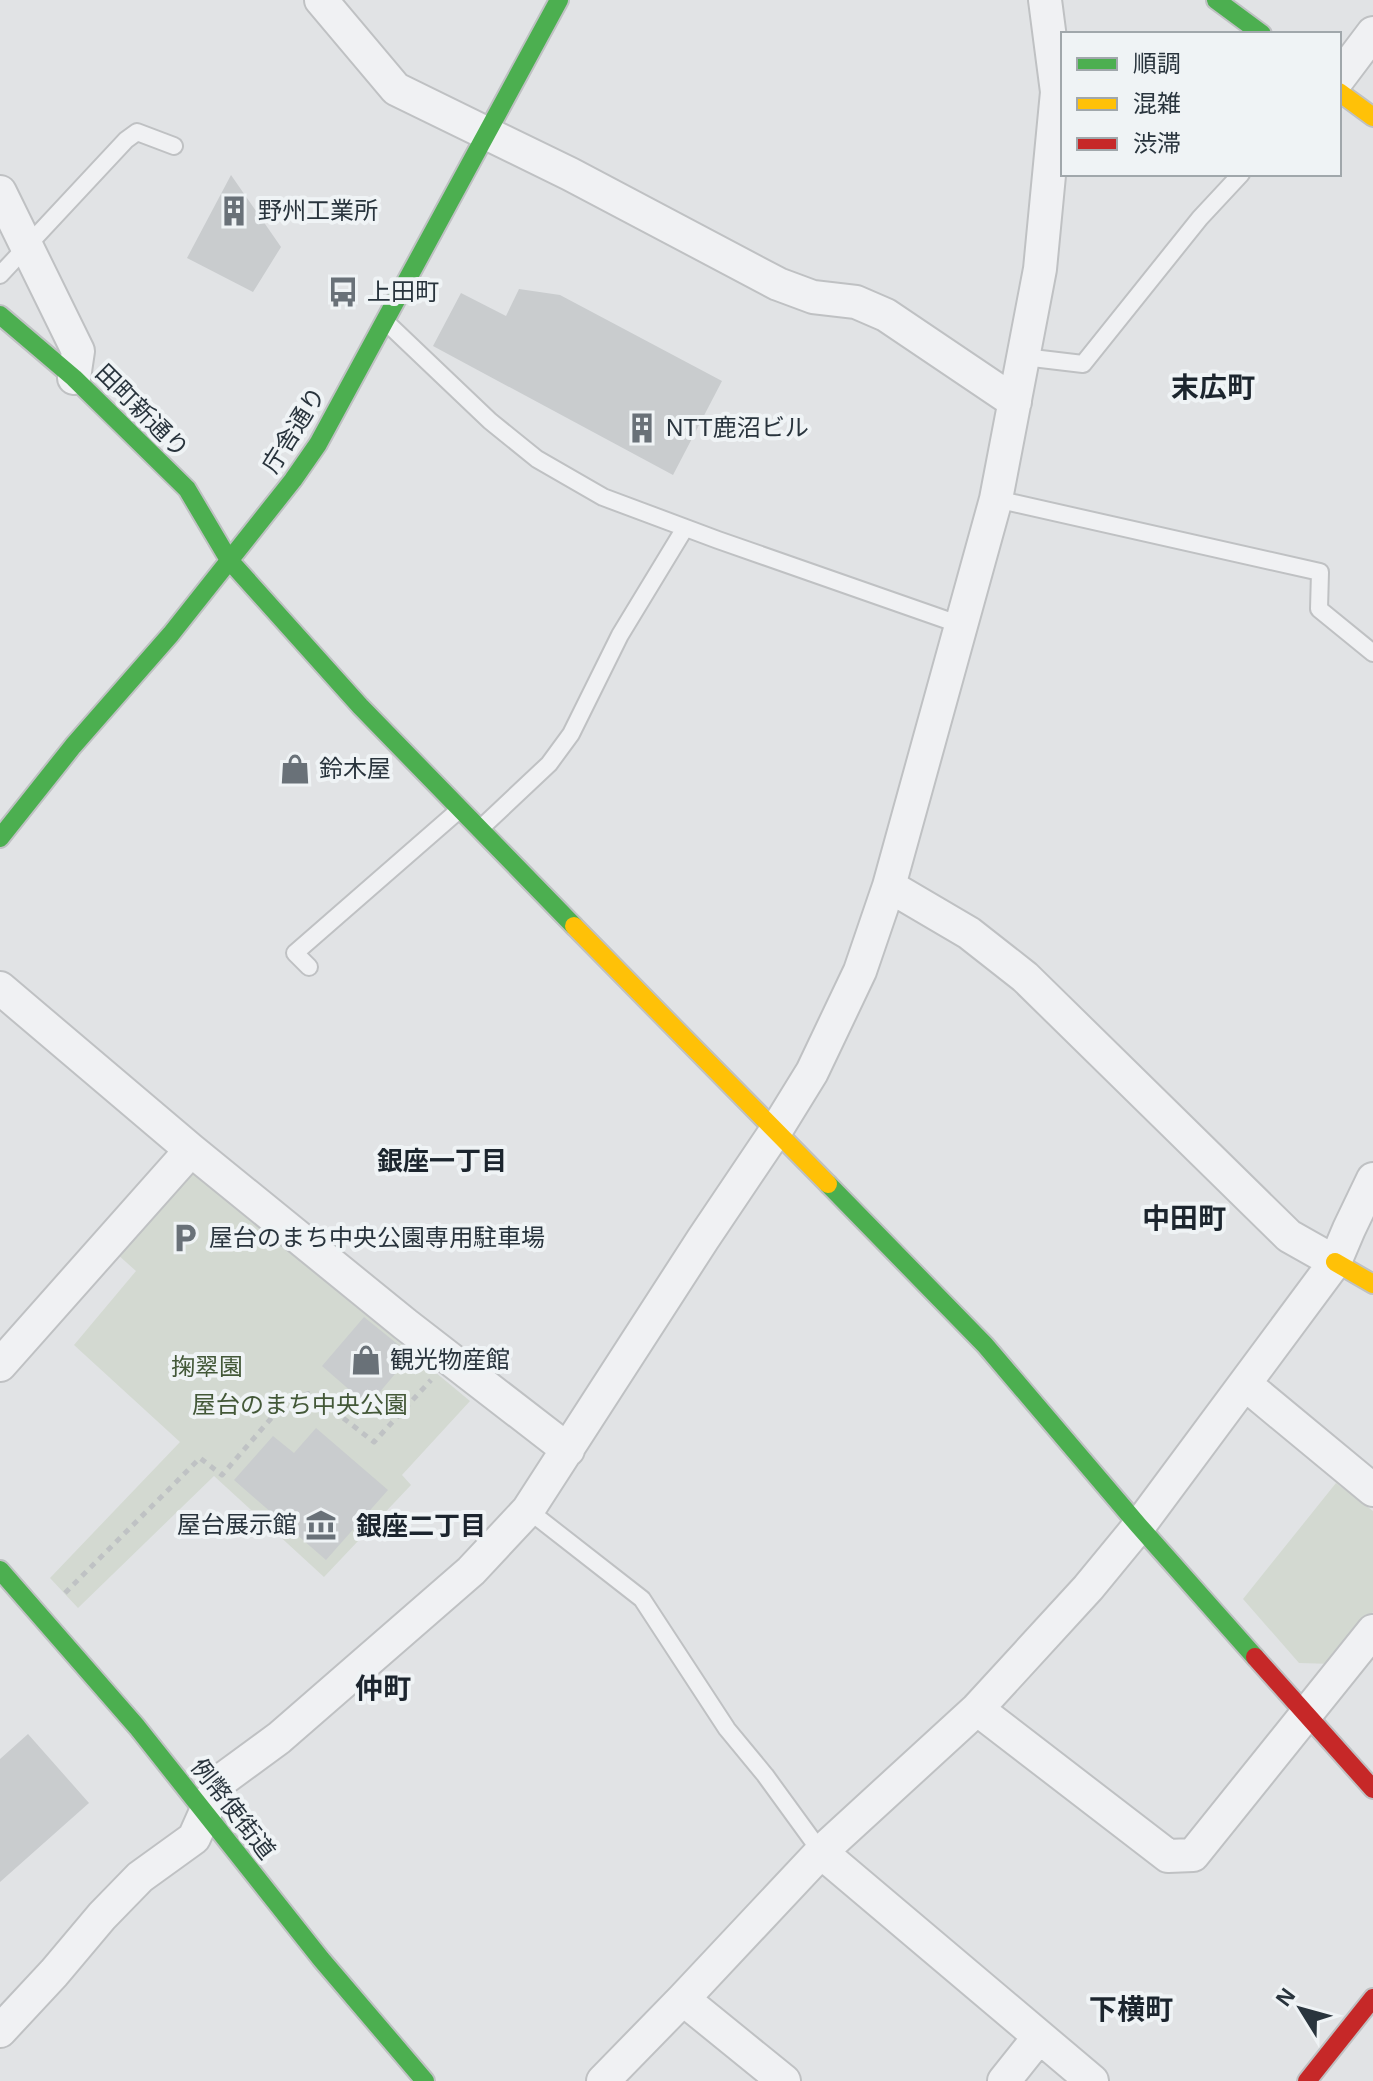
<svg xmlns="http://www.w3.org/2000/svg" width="1373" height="2081" font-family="Helvetica,'Noto Sans JP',sans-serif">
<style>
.green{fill:#d3d9d1}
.building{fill:#c9ccce}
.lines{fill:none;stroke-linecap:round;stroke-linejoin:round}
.lane-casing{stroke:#bfc1c3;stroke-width:20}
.street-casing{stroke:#bfc1c3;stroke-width:36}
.fast-casing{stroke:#bfc1c3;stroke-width:22}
.slow-casing{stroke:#bfc1c3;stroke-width:22}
.jam-casing{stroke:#bfc1c3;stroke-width:22}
.path{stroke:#bfc2c4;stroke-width:5;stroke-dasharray:6 6;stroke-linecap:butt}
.lane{stroke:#f0f1f3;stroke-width:16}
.street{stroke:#f0f1f3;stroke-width:32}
.fast{stroke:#4caf50;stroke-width:18}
.slow{stroke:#ffc107;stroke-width:18}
.jam{stroke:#c62828;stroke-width:18}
.labels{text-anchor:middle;stroke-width:8;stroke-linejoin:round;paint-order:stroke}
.poi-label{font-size:24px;fill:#29343d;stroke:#eff3f5;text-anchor:start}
.street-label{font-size:24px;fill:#29343d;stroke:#eff3f5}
.park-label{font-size:24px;fill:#435838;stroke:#eff3f5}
.neighbourhood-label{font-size:26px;font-weight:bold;fill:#1c252e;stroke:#eff3f5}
.quarter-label{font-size:28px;font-weight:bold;fill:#1c252e;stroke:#eff3f5}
</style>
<rect width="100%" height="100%" fill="#e1e3e5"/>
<path class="green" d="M 191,1170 L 470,1401 L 402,1475 L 411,1485 L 324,1577 L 214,1476 L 78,1608 L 50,1578 L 180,1442 L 74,1345 L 136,1271 L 117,1254 Z
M 1336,1483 L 1373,1511 L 1373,1612 L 1333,1664 L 1299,1663 L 1243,1599 Z"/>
<path class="building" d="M 231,175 L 281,247 L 253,292 L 187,258 Z
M 519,289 L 560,295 L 722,381 L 673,475 L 433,346 L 461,293 L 506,316 Z
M 364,1317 L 411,1355 L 368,1406 L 322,1366 Z
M 316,1428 L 388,1490 L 326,1560 L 234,1480 L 273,1436 L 294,1453 Z
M 28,1734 L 89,1803 L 0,1882 L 0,1759 Z"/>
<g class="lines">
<g class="lane-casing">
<path id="lane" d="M 0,275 L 126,140 L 137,132 L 174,146
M 386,322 L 490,421 L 537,459 L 603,497 L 718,540 L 961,625
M 1024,357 L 1083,364 L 1200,218 L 1241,174
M 996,499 L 1320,572 L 1319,609 L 1373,653
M 481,828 L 549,764 L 571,734 L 620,635 L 685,528
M 309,967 L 295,953 L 459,810
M 528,1510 L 642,1599 L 727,1729 L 765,1775 L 821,1852"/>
</g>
<g class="street-casing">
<path id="street" d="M 321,0 L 396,89 L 570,174 L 778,284 L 813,297 L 856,302 L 886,315 L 1015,402
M 1339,78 L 1373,33
M 0,192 L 78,351 L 74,378
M 889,886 L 969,933 L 1025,977 L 1289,1236 L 1335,1262
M 0,988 L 191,1150 L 405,1324 L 568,1450
M 0,1365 L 191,1150
M 1245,1384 L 1373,1490
M 977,1709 L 1168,1856 L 1193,1855 L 1373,1631
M 821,1852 L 1092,2081
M 683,1999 L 784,2081
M 0,2031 L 54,1973 L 102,1916 L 140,1877 L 194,1838 L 219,1782 L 279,1738 L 471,1571 L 528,1510 L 703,1239 L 775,1132 L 812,1072 L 860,971 L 889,886 L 996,499 L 1040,269 L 1057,92 L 1045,0
M 603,2081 L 683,1999 L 821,1852 L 977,1709 L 1088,1588 L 1139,1526 L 1335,1262 L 1349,1229 L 1373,1179
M 1004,2081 L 1039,2037"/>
</g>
<g class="fast-casing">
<path id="fast" d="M 1216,0 L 1262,34
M 0,315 L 74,378 L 187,489 L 229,560 L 360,706 L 574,926
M 0,838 L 73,746 L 171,634 L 293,480 L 318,444 L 559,0
M 828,1184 L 985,1345 L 1139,1526 L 1255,1657
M 0,1570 L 137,1727 L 321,1959 L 425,2081"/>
</g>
<g class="slow-casing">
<path id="slow" d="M 1339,92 L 1373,117
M 574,926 L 828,1184
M 1335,1262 L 1373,1284"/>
</g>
<g class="jam-casing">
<path id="jam" d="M 1255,1657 L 1373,1789
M 1307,2081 L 1373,1998"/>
</g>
<path class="path" d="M 65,1593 L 200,1458 L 222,1475 L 287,1400 L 311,1393 L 374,1442 L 431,1380"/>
<use href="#lane" class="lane"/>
<use href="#street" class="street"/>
<use href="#fast" class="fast"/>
<use href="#slow" class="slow"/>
<use href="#jam" class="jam"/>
</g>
<defs>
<g id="building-bare" transform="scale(2.4)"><path d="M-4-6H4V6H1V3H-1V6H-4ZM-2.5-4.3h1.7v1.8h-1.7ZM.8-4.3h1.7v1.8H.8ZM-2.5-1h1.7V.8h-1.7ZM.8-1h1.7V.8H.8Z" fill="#697178" stroke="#eff3f5" stroke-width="2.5" paint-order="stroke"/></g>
<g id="bus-bare" transform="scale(2.4)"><path d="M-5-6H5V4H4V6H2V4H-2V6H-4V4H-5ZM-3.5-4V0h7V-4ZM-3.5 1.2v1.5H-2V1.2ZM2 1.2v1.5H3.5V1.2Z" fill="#697178" stroke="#eff3f5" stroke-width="2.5" paint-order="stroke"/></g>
<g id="shop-bare" transform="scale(2.4)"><path d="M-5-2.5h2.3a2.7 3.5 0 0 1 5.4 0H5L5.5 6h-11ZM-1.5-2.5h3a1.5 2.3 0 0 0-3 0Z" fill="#697178" stroke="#eff3f5" stroke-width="2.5" paint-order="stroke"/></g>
<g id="parking-bare" transform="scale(2.4)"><path d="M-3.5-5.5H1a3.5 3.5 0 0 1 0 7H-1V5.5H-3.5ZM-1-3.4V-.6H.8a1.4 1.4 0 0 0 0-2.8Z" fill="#697178" stroke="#eff3f5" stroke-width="2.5" paint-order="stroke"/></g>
<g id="museum-bare" transform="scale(2.4)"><path d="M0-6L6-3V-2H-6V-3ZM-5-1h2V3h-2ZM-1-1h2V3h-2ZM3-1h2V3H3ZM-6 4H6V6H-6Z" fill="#697178" stroke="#eff3f5" stroke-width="2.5" paint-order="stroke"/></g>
</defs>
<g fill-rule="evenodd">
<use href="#building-bare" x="234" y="211"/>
<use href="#bus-bare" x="343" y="292"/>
<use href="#building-bare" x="642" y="428"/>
<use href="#shop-bare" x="295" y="769"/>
<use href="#parking-bare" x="185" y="1238"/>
<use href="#shop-bare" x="366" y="1360"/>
<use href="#museum-bare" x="321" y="1525"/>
</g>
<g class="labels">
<g class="poi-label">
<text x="258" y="219">野州工業所</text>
<text x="367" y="300">上田町</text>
<text x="666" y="436">NTT鹿沼ビル</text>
<text x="319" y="777">鈴木屋</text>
<text x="209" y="1246">屋台のまち中央公園専用駐車場</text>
<text x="390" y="1368">観光物産館</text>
<text x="297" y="1533" text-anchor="end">屋台展示館</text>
</g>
<g class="street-label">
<text transform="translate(142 411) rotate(45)" y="8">田町新通り</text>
<text transform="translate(294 430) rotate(-58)" y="8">庁舎通り</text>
<text transform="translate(233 1809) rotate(52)" y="8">例幣使街道</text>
</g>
<g class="park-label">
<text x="207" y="1375">掬翠園</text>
<text x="300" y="1413">屋台のまち中央公園</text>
</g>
<g class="neighbourhood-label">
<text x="442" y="1170">銀座一丁目</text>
<text x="421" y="1535">銀座二丁目</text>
</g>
<g class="quarter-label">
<text x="1213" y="397">末広町</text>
<text x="1184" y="1228">中田町</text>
<text x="383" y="1698">仲町</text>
<text x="1131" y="2019">下横町</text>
</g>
</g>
<rect x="1061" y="32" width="280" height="144" fill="#eff3f5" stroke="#a0a7ab" stroke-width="2"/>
<rect x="1077" y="58" width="40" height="12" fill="#4caf50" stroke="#a0a7ab" stroke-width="2"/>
<text x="1133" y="72" font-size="24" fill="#29343d">順調</text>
<rect x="1077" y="98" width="40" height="12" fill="#ffc107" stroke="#a0a7ab" stroke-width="2"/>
<text x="1133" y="112" font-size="24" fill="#29343d">混雑</text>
<rect x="1077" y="138" width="40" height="12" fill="#c62828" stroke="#a0a7ab" stroke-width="2"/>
<text x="1133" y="152" font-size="24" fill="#29343d">渋滞</text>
<g transform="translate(1301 2009) rotate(307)" stroke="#eff3f5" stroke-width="6" paint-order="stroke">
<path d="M0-6L14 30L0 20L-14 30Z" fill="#29343d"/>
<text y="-12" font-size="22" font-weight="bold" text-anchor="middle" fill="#29343d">N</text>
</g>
</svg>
